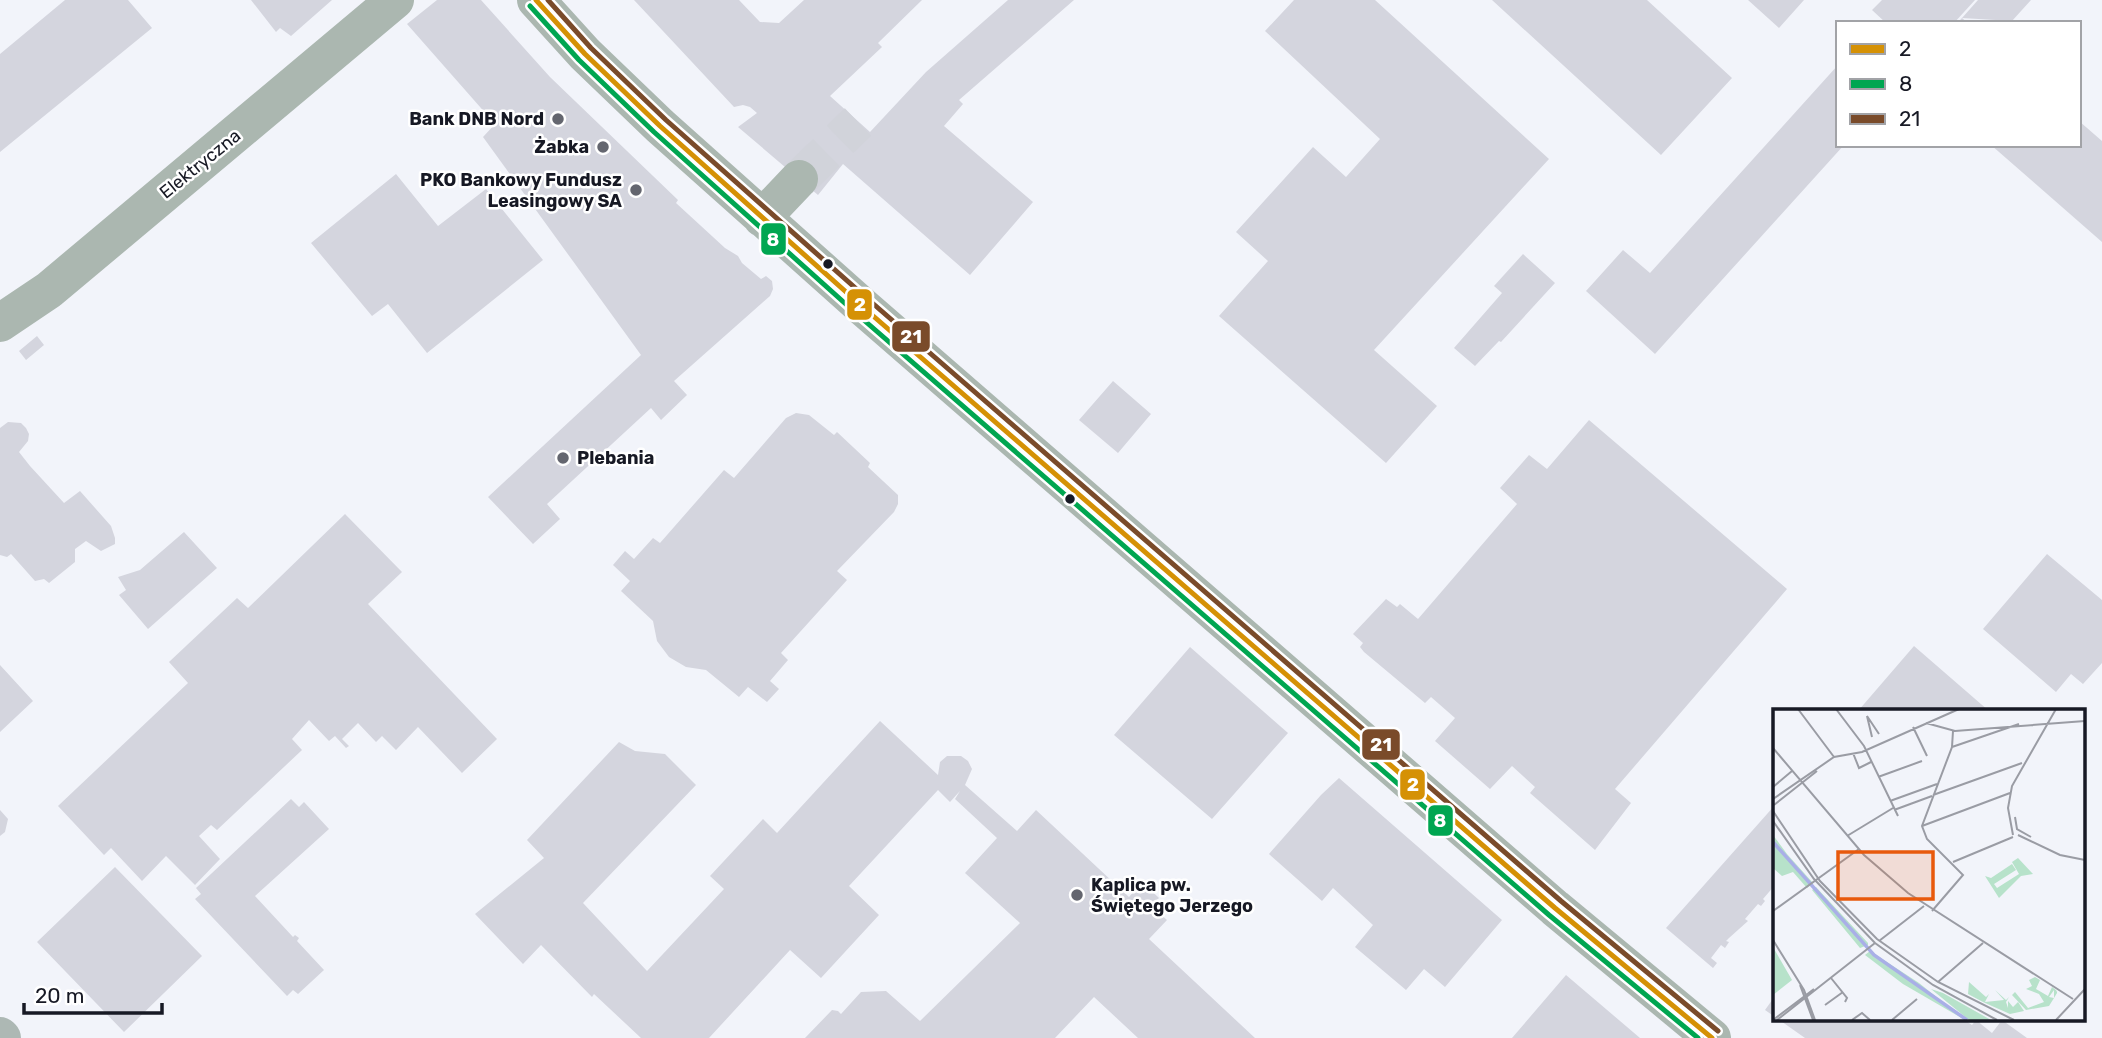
<svg xmlns="http://www.w3.org/2000/svg" width="2102" height="1038" font-family="Rubik,sans-serif">
<style>
.building{fill:#d4d5de}
.lines{fill:none;stroke-linecap:round;stroke-linejoin:round}
.minor-tunnel{stroke:#d1d3da;stroke-width:38;stroke-dasharray:38 19;stroke-linecap:butt}
.minor{stroke:#abb7b0;stroke-width:38}
.major{stroke:#adb8b4;stroke-width:38}
.bus-1-casing{stroke:#fff;stroke-width:10}
.bus-2-casing{stroke:#fff;stroke-width:10}
.bus-3-casing{stroke:#fff;stroke-width:10}
.bus-1{stroke:#d59105;stroke-width:5}
.bus-2{stroke:#00a651;stroke-width:5}
.bus-3{stroke:#7a4b2a;stroke-width:5}
.poi-dot{fill:#64666f;stroke:#fff;stroke-width:2.5}
.bus-dot{fill:#171924;stroke:#fff;stroke-width:2.5}
.labels{text-anchor:middle;stroke-width:5;stroke-linejoin:round;paint-order:stroke}
.poi-label{font-size:18px;font-weight:bold;fill:#171924;stroke:#fff;text-anchor:end}
.street-label{font-size:18px;fill:#171924;stroke:#fff}
.inset-river{fill:none;stroke:#a9afe7;stroke-width:3.5}
.inset-road{fill:none;stroke:#9a9ca4;stroke-width:2}
.view{fill:#e8590c;fill-opacity:0.15;stroke:#e8590c;stroke-width:3.5}
.inset-edge{fill:none;stroke:#171924;stroke-width:3.5}
.line-badge{stroke:#fff;stroke-width:2.5}
.badge-label{font-size:19px;text-anchor:middle;font-weight:bold;fill:#fff}
</style>
<rect width="100%" height="100%" fill="#f2f4fa"/>
<path class="building" d="M 65,0 L 128,0 L 152,28 L 0,152 L 0,54 Z
M 251,0 L 332,0 L 291,36 L 280,28 L 276,32 Z
M 437,0 L 481,0 L 550,77 L 678,200 L 676,203 L 725,248 L 738,256 L 742,263 L 761,279 L 766,276 L 772,281 L 773,289 L 770,296 L 674,381 L 687,395 L 661,420 L 651,408 L 547,504 L 560,519 L 533,544 L 488,497 L 641,355 L 483,137 L 495,124 L 407,24 Z
M 634,0 L 739,0 L 760,22 L 779,23 L 804,0 L 922,0 L 878,43 L 882,47 L 830,96 L 870,132 L 926,72 L 1008,0 L 1074,0 L 959,100 L 963,104 L 944,126 L 1033,202 L 970,275 L 843,164 L 818,195 L 738,127 L 757,113 L 750,107 L 743,105 L 734,107 Z
M 1294,0 L 1375,0 L 1549,159 L 1374,350 L 1437,406 L 1386,463 L 1219,316 L 1268,261 L 1236,232 L 1313,147 L 1346,177 L 1380,139 L 1265,31 Z
M 1492,0 L 1647,0 L 1732,78 L 1661,155 Z
M 1748,0 L 1804,0 L 1779,28 Z
M 1882,0 L 1975,0 L 1954,23 L 1886,23 L 1872,10 Z
M 1978,0 L 2031,0 L 2012,21 L 1962,18 L 1968,23 L 1957,23 L 1962,18 Z
M 1838,65 L 1838,145 L 1844,145 L 1655,354 L 1586,291 L 1623,250 L 1650,273 Z
M 2079,121 L 2102,141 L 2102,242 L 1991,145 L 2079,145 Z
M 396,174 L 438,226 L 486,189 L 543,260 L 427,353 L 388,304 L 372,316 L 311,243 Z
M 1523,254 L 1555,283 L 1501,342 L 1499,341 L 1475,366 L 1454,348 L 1502,293 L 1494,286 Z
M 37,336 L 44,345 L 26,360 L 19,351 Z
M 1113,381 L 1151,414 L 1118,453 L 1079,420 Z
M 796,413 L 809,415 L 834,435 L 837,432 L 870,463 L 868,467 L 898,495 L 898,504 L 894,512 L 837,571 L 847,580 L 781,653 L 788,660 L 770,681 L 779,689 L 767,702 L 748,687 L 739,697 L 706,670 L 686,667 L 669,657 L 657,641 L 653,621 L 621,591 L 630,581 L 613,565 L 625,551 L 634,559 L 653,538 L 660,543 L 724,470 L 734,478 L 786,418 Z
M 1589,420 L 1787,589 L 1615,789 L 1631,803 L 1595,850 L 1530,793 L 1535,787 L 1512,766 L 1490,789 L 1435,741 L 1455,718 L 1431,697 L 1425,703 L 1364,652 L 1360,647 L 1363,643 L 1353,634 L 1386,599 L 1397,607 L 1400,604 L 1418,619 L 1517,504 L 1500,488 L 1529,455 L 1547,469 Z
M 8,422 L 21,423 L 26,428 L 29,434 L 28,441 L 19,452 L 30,466 L 64,503 L 80,491 L 111,526 L 115,538 L 115,544 L 101,551 L 86,541 L 75,549 L 75,562 L 49,583 L 44,579 L 35,581 L 11,554 L 7,557 L 0,555 L 0,428 Z
M 345,514 L 402,572 L 368,604 L 497,739 L 462,773 L 418,727 L 396,750 L 382,736 L 376,742 L 358,723 L 342,739 L 349,746 L 346,748 L 335,736 L 329,741 L 309,720 L 292,739 L 302,750 L 217,830 L 211,825 L 199,836 L 220,859 L 195,885 L 166,856 L 142,881 L 111,848 L 104,855 L 58,806 L 188,683 L 169,662 L 237,598 L 248,608 Z
M 184,532 L 217,568 L 148,629 L 119,595 L 126,590 L 118,577 L 140,570 Z
M 2047,554 L 2102,600 L 2102,663 L 2083,684 L 2071,674 L 2056,692 L 1983,629 Z
M 1914,646 L 1989,711 L 1858,711 Z
M 1190,647 L 1288,733 L 1212,819 L 1114,735 Z
M 0,665 L 33,701 L 0,732 Z
M 880,721 L 938,775 L 940,762 L 947,756 L 961,756 L 968,761 L 972,769 L 965,785 L 1017,831 L 1036,810 L 1129,897 L 1142,882 L 1159,898 L 1151,906 L 1167,920 L 1149,939 L 1255,1038 L 1138,1038 L 1094,997 L 1055,1038 L 805,1038 L 832,1010 L 838,1011 L 841,1014 L 861,992 L 886,991 L 920,1021 L 1020,923 L 965,873 L 997,838 L 955,799 L 960,791 L 950,802 L 938,790 L 849,886 L 879,915 L 821,978 L 790,950 L 709,1038 L 641,1038 L 594,994 L 592,997 L 541,945 L 523,964 L 475,914 L 544,858 L 527,840 L 619,742 L 635,751 L 665,754 L 696,785 L 583,903 L 647,971 L 724,889 L 710,876 L 763,819 L 777,833 Z
M 1339,778 L 1502,920 L 1445,987 L 1424,969 L 1406,990 L 1355,947 L 1373,925 L 1333,888 L 1322,901 L 1269,854 L 1321,795 Z
M 291,799 L 299,807 L 304,802 L 329,829 L 255,896 L 293,937 L 295,935 L 299,938 L 297,941 L 324,970 L 298,994 L 293,990 L 287,996 L 195,899 L 201,894 L 196,888 Z
M 1775,805 L 1775,885 L 1763,899 L 1765,901 L 1761,906 L 1758,904 L 1745,919 L 1748,921 L 1729,938 L 1726,941 L 1729,942 L 1725,948 L 1721,945 L 1711,958 L 1717,963 L 1713,968 L 1666,928 Z
M 0,810 L 8,819 L 5,832 L 0,836 Z
M 115,867 L 202,956 L 124,1032 L 37,942 Z
M 1566,975 L 1640,1038 L 1512,1038 Z
M 1775,996 L 1775,1017 L 1765,1010 Z
M 1778,1019 L 1963,1019 L 1972,1025 L 1976,1020 L 1992,1033 L 2002,1020 L 2027,1038 L 1805,1038 Z"/>
<g class="lines">
<path class="minor-tunnel" d="M 799,179 L 858,122"/>
<path class="minor" d="M 536,0 L 585,54 L 660,126 L 864,308 L 1555,908 L 1712,1038
M 762,218 L 799,179
M 0,323 L 49,290 L 395,0"/>
<path class="major" d="M 0,1036 L 2,1038"/>
<g class="bus-1-casing">
<path id="bus-1" d="M 536,0 L 585,54 L 660,126 L 864,308 L 1555,908 L 1712,1038"/>
</g>
<g class="bus-2-casing">
<path id="bus-2" d="M 530,6 L 579,60 L 654,132 L 858,315 L 1549,915 L 1698,1038"/>
</g>
<g class="bus-3-casing">
<path id="bus-3" d="M 548,0 L 591,48 L 666,120 L 870,301 L 1561,901 L 1718,1031"/>
</g>
<use href="#bus-1" class="bus-1"/>
<use href="#bus-2" class="bus-2"/>
<use href="#bus-3" class="bus-3"/>
</g>
<g class="poi-dot">
<circle cx="558" cy="119" r="7"/>
<circle cx="603" cy="147" r="7"/>
<circle cx="636" cy="190" r="7"/>
<circle cx="563" cy="458" r="7"/>
<circle cx="1077" cy="895" r="7"/>
</g>
<g class="bus-dot">
<circle cx="828" cy="264" r="6"/>
<circle cx="1070" cy="499" r="6"/>
</g>
<g class="labels">
<g class="poi-label">
<text x="544" y="125">Bank DNB Nord</text>
<text x="589" y="153">Żabka</text>
<text x="622" y="186">PKO Bankowy Fundusz<tspan x="622" dy="21">Leasingowy SA</tspan></text>
<text x="577" y="464" text-anchor="start">Plebania</text>
<text x="1091" y="891" text-anchor="start">Kaplica pw.<tspan x="1091" dy="21">Świętego Jerzego</tspan></text>
</g>
<g class="street-label">
<text transform="translate(200 164) rotate(-39)" y="6">Elektryczna</text>
</g>
</g>
<g transform="translate(1773 709)">
<rect width="312" height="312" fill="#f2f4fa"/>
<path d="M 245,149 L 260,165 L 248,167 L 226,189 L 212,167 L 218,169 L 239,155 L 243,161 L 221,175 L 224,179 L 246,165 L 239,153 ZM 43,178 L 95,234 L 95,236 L 87,239 L 39,181 ZM 262,268 L 267,271 L 263,280 L 275,287 L 279,278 L 283,281 L 284,283 L 284,284 L 281,289 L 281,281 L 276,288 L 281,289 L 276,297 L 253,301 L 239,286 L 242,283 L 255,299 L 271,293 L 266,285 L 253,280 L 259,277 L 256,271 ZM 196,273 L 213,288 L 216,285 L 212,293 L 231,291 L 222,281 L 233,291 L 236,288 L 233,293 L 235,299 L 235,292 L 240,298 L 245,293 L 251,302 L 237,305 L 210,293 L 195,285 ZM 158,280 L 170,284 L 218,311 L 196,311 Z" fill="#b7e2ca"/>
<path d="M 97,242 L 146,274 L 192,311 L 130,275 L 92,246 Z" fill="#b7e2ca"/>
<path d="M 0,126 L 14,145 L 40,174 L 34,179 L 20,163 L 9,167 L 0,159 ZM 0,238 L 19,271 L 0,286 Z" fill="#b7e2ca"/>
<path class="inset-river" d="M 0,133 L 101,246 L 194,311"/>
<path class="inset-road" d="M 25,0 L 61,48M 63,0 L 91,37 L 125,107M 153,14 L 182,22 L 312,12M 140,18 L 154,47M 99,28 L 94,7 L 106,25M 179,38 L 246,15M 0,39 L 91,146 L 135,184 L 300,290M 80,44 L 86,59 L 98,53M 105,68 L 149,52M 0,78 L 19,62M 160,86 L 249,54M 0,90 L 61,48 L 89,43 L 186,0M 117,92 L 164,75M 1,96 L 44,62M 121,101 L 159,87M 0,102 L 47,172 L 104,230 L 165,273 L 241,311M 242,108 L 244,120 L 258,128M 0,112 L 41,170 L 102,234 L 160,276 L 224,311M 149,117 L 237,84M 240,126 L 235,99 L 239,77 L 283,0M 245,126 L 287,146 L 312,151M 74,127 L 120,99M 180,153 L 240,128M 0,202 L 86,140M 159,202 L 190,166 L 154,130 L 149,117 L 179,38 L 180,22M 0,231 L 31,281 L 42,311M 106,232 L 151,197M 58,269 L 74,289 L 72,293M 165,273 L 210,234M 27,276 L 40,311M 52,296 L 70,283M 0,311 L 41,280M 4,311 L 102,234M 79,311 L 89,304 L 97,311M 119,311 L 144,290M 283,311 L 312,280"/>
<path class="view" d="M 65,143 L 160,143 L 160,190 L 65,190 Z"/>
<rect width="312" height="312" class="inset-edge"/>
</g>
<g class="line-badge">
<rect x="760" y="222" width="27" height="34" rx="7" fill="#00a651"/>
<rect x="846" y="288" width="27" height="33" rx="7" fill="#d59105"/>
<rect x="891" y="320" width="40" height="33" rx="7" fill="#7a4b2a"/>
<rect x="1361" y="728" width="40" height="33" rx="7" fill="#7a4b2a"/>
<rect x="1399" y="768" width="27" height="33" rx="7" fill="#d59105"/>
<rect x="1427" y="804" width="27" height="33" rx="7" fill="#00a651"/>
</g>
<g class="badge-label">
<text x="773" y="246">8</text>
<text x="860" y="311">2</text>
<text x="911" y="343">21</text>
<text x="1381" y="751">21</text>
<text x="1413" y="791">2</text>
<text x="1440" y="827">8</text>
</g>
<rect x="1836" y="21" width="245" height="126" fill="#ffffff" stroke="#a2a3a7" stroke-width="2"/>
<rect x="1850" y="44" width="35" height="10" fill="#d59105" stroke="#a2a3a7" stroke-width="2"/>
<text x="1899" y="56" font-size="21" fill="#171924">2</text>
<rect x="1850" y="79" width="35" height="10" fill="#00a651" stroke="#a2a3a7" stroke-width="2"/>
<text x="1899" y="91" font-size="21" fill="#171924">8</text>
<rect x="1850" y="114" width="35" height="10" fill="#7a4b2a" stroke="#a2a3a7" stroke-width="2"/>
<text x="1899" y="126" font-size="21" fill="#171924">21</text>
<path d="M24 1003v10h138v-10" fill="none" stroke="#171924" stroke-width="3.5"/>
<text x="35" y="1003" font-size="21" fill="#171924" stroke="#ffffff" stroke-width="5" paint-order="stroke">20 m</text>
</svg>
